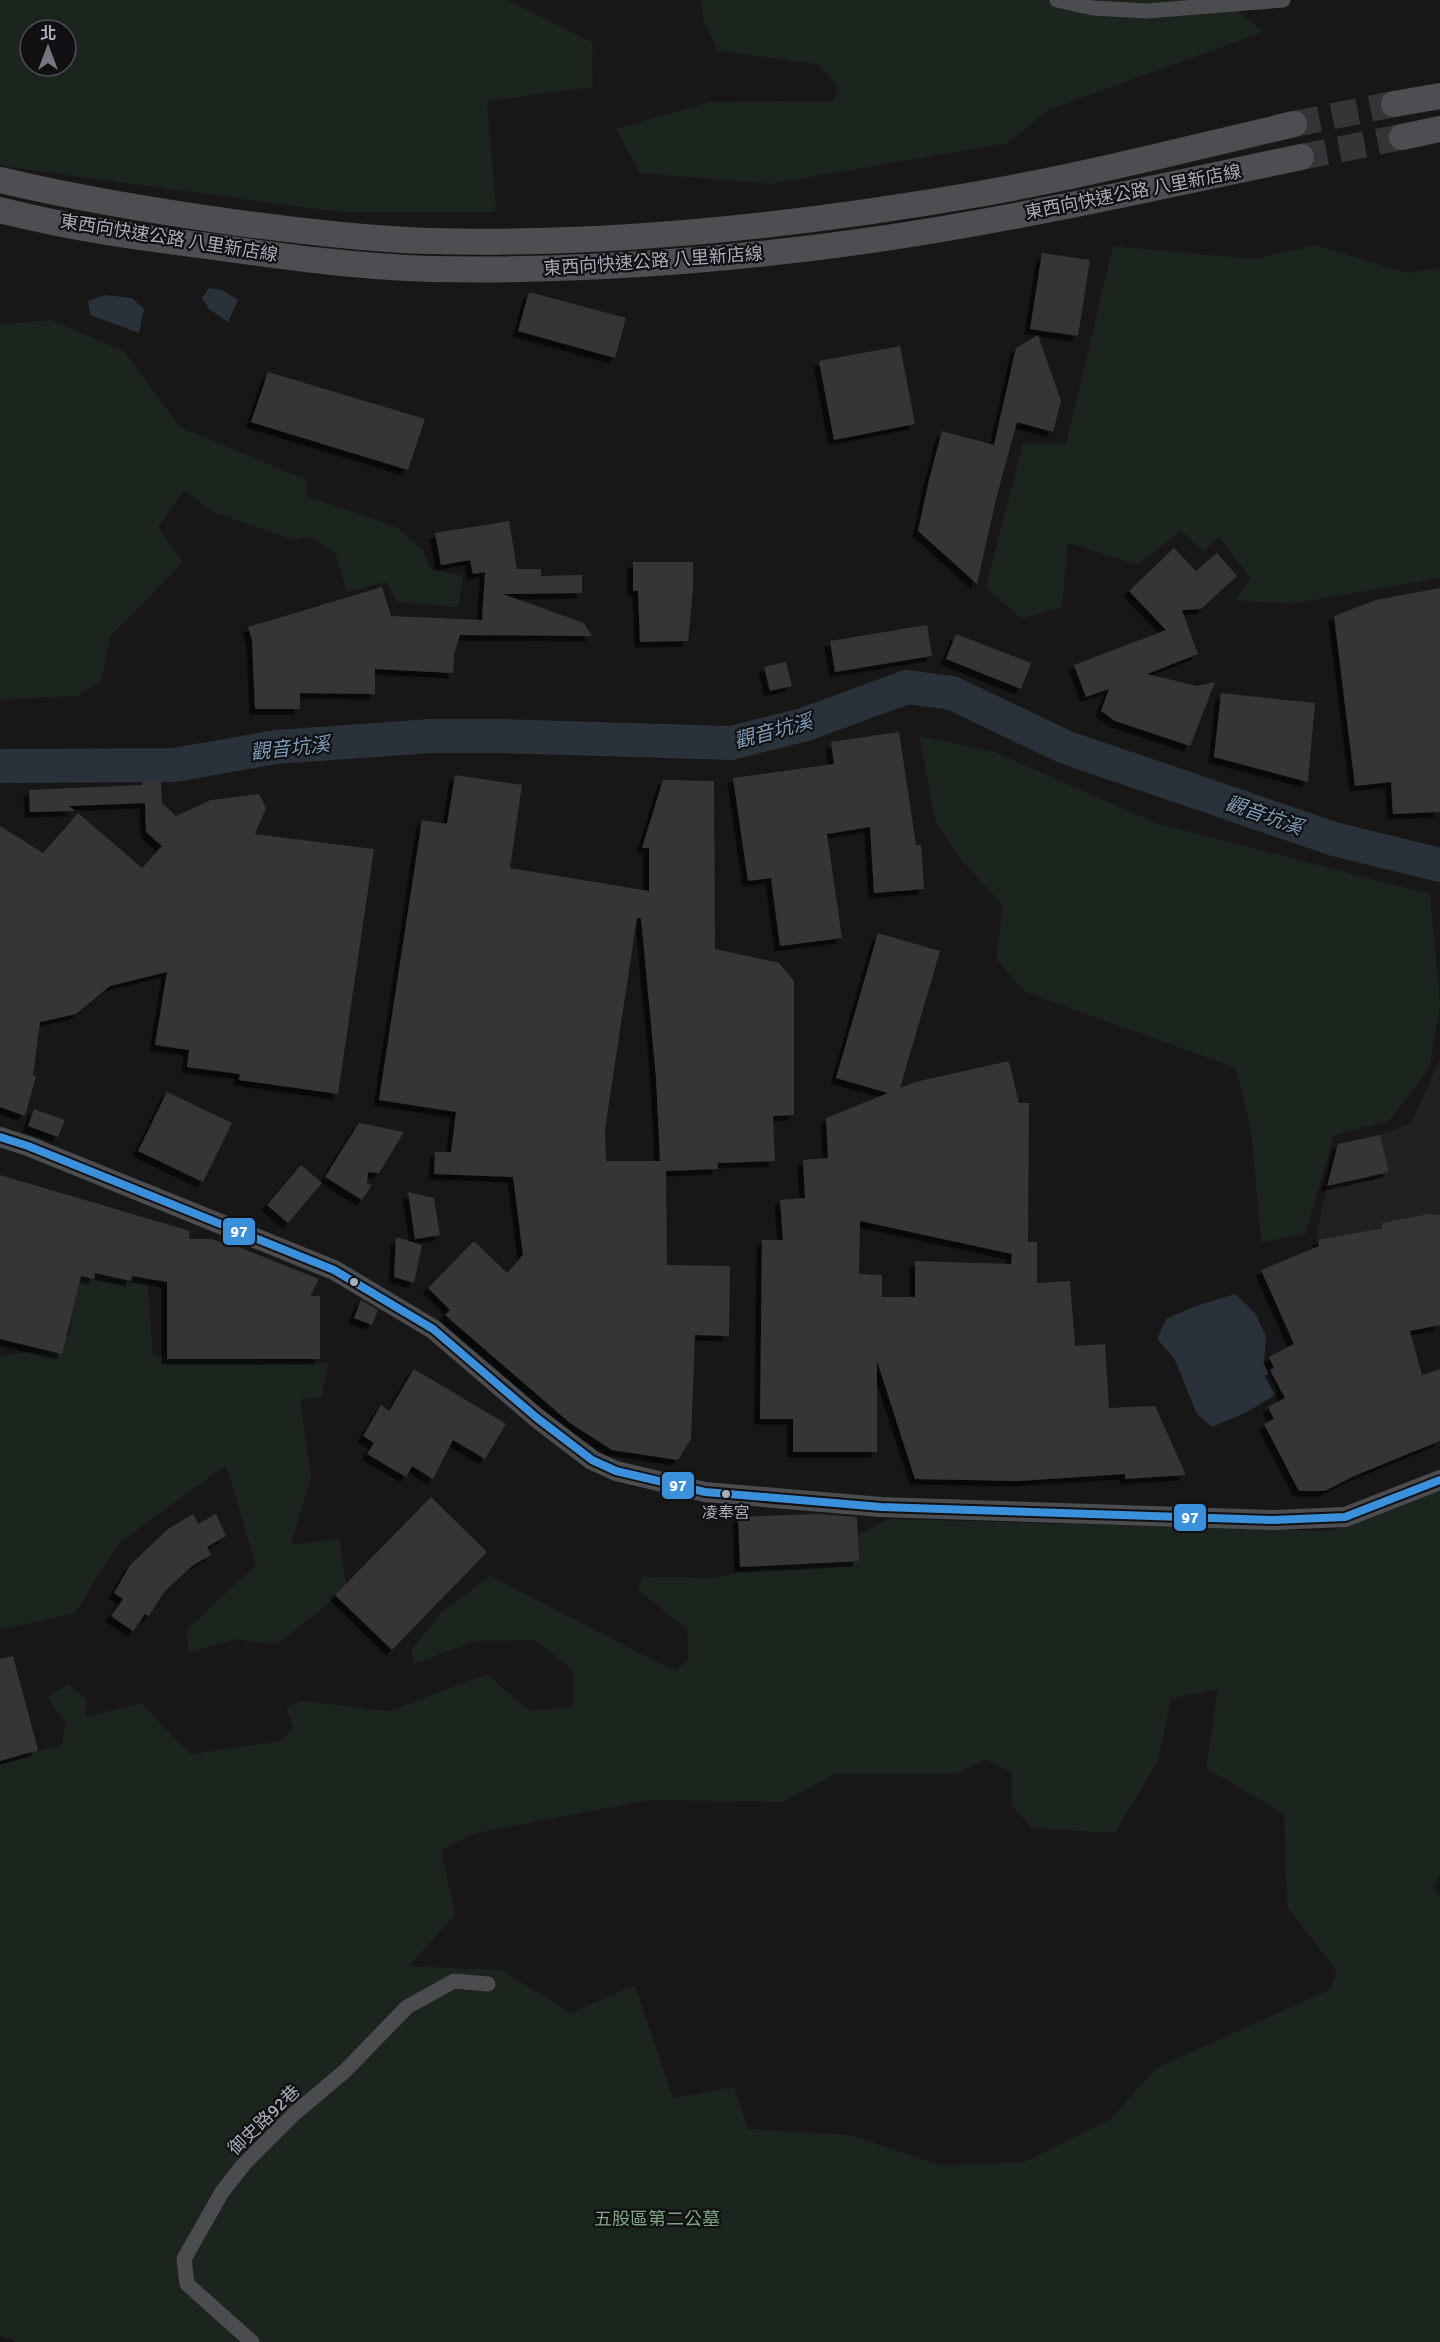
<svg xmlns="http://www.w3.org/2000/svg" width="1440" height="2342" font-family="Signika,'Noto Sans TC',sans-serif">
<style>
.built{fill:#212123}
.green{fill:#1c241e;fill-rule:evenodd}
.water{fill:#29313a}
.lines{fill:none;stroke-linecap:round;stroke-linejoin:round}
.river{stroke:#29313a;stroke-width:34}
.building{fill:#353536;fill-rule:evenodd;filter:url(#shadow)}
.trunk-tunnel{stroke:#343537;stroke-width:26;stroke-dasharray:26 13;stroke-linecap:butt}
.minor{stroke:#4b4c50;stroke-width:15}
.tertiary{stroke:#4b4c50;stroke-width:20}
.trunk{stroke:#4d4e52;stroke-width:26}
.bus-1-casing{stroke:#111113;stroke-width:12}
.bus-1{stroke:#3a90db;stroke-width:8}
.bus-dot{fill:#a7acb9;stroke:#111113;stroke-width:2}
.labels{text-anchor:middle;stroke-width:4.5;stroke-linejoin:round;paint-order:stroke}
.bus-label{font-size:16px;fill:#a7acb9;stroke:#111113}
.street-label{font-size:18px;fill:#a7acb9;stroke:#111113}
.park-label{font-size:18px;fill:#7da580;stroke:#111113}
.water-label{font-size:20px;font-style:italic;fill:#7b99b6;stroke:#111113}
.line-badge{stroke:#111113;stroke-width:2}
.badge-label{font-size:16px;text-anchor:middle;font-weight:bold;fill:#fff}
</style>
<defs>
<filter id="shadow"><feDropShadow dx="-5.5" dy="5.5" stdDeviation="0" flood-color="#0009"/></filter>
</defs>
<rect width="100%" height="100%" fill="#171717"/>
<path class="built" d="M 1440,1059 L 1440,1215 L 1429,1214 L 1398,1220 L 1382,1223 L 1382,1228 L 1318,1240 L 1317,1233 L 1327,1186 L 1380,1135 L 1411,1123 Z"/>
<path class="green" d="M 0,0 L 507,0 L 592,42 L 593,87 L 487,101 L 496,212 L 339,212 L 8,167 L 0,165 ZM 30,30 L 66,30 L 66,66 L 30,66 Z
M 701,0 L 1224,0 L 1264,32 L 1048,110 L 1008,143 L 770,184 L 640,173 L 616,129 L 710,102 L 834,101 L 838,87 L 817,64 L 718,51 L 703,19 Z
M 1315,245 L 1408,273 L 1440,268 L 1440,578 L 1291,604 L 1235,600 L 1251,579 L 1219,537 L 1203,552 L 1181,530 L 1138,565 L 1068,543 L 1062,607 L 1021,619 L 986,587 L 1023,443 L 1066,444 L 1113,246 L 1255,259 Z
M 51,320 L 124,351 L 180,427 L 307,480 L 306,496 L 397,527 L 424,551 L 430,569 L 463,576 L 458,607 L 398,602 L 386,582 L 347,592 L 335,553 L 310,537 L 294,540 L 213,512 L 184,490 L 158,527 L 183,562 L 111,635 L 101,680 L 77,696 L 0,700 L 0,324 Z
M 919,736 L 995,752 L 1156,823 L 1430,894 L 1440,1004 L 1429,1069 L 1389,1121 L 1334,1135 L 1305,1235 L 1261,1242 L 1251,1130 L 1236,1068 L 1025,992 L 996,959 L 1003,905 L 964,863 L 936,823 Z
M 119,1265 L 148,1285 L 153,1356 L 328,1363 L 322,1397 L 300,1400 L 311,1476 L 291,1545 L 339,1538 L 347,1589 L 276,1645 L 236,1639 L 189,1653 L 186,1630 L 256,1565 L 226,1465 L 119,1543 L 75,1613 L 0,1630 L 0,1356 L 51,1349 L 70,1333 L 74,1280 Z
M 1440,1491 L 1440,1875 L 1433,1889 L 1440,1896 L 1440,2342 L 17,2342 L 0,2335 L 0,1757 L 61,1746 L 66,1724 L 48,1697 L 68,1684 L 87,1700 L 85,1717 L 141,1703 L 190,1754 L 282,1741 L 293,1728 L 286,1708 L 302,1701 L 390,1711 L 487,1674 L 529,1711 L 573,1707 L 573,1670 L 535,1640 L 476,1641 L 414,1664 L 411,1650 L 442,1612 L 490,1576 L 675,1671 L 688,1660 L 687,1629 L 637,1589 L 644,1577 L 714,1578 L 829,1550 L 889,1519 L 1330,1531 ZM 1218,1689 L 1206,1768 L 1284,1814 L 1287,1907 L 1337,1971 L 1331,1989 L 1156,2068 L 1111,2119 L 1024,2162 L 939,2165 L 851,2135 L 748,2129 L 734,2087 L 673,2098 L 635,1985 L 571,2013 L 501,1970 L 409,1966 L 455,1915 L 441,1850 L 477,1833 L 649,1800 L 782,1802 L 835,1774 L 955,1774 L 985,1760 L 1012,1772 L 1012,1805 L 1031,1828 L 1115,1833 L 1158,1761 L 1171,1699 Z"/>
<path class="water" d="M 209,288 L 222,290 L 238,300 L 228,322 L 209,309 L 202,298 Z
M 104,295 L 132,298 L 144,309 L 139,333 L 90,315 L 88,301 Z
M 1235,1294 L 1255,1313 L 1266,1336 L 1264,1363 L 1278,1393 L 1247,1412 L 1212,1427 L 1197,1414 L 1174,1358 L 1157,1339 L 1166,1319 L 1193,1307 Z"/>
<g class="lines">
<path class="river" d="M 0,766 L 174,765 L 276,747 L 432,736 L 500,736 L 731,743 L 803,725 L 907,687 L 952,693 L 1065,747 L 1334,839 L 1440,865"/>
</g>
<path class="building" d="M 1042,253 L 1090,260 L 1078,336 L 1030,329 Z
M 529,292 L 626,318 L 615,358 L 518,331 Z
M 1038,335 L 1061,401 L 1053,432 L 1017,422 L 996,499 L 977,584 L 918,531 L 929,480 L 942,431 L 994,445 L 1016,348 Z
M 900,346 L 915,424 L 834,440 L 819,361 Z
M 268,372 L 425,419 L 408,470 L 251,422 Z
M 509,521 L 517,569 L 541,569 L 541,576 L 582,575 L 582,593 L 503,594 L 584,623 L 592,636 L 460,635 L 454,654 L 453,673 L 375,669 L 375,694 L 300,693 L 300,709 L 255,709 L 252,640 L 248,627 L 382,587 L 391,616 L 482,620 L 485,572 L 473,574 L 470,560 L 441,565 L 435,533 Z
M 1174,548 L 1196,571 L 1217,553 L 1237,576 L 1201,609 L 1182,610 L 1198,654 L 1147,674 L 1197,686 L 1215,682 L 1190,746 L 1115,721 L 1101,711 L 1109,689 L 1086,697 L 1074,665 L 1166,630 L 1129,591 Z
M 633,562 L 693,562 L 693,590 L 688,641 L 640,642 L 638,591 L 633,591 Z
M 1440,588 L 1440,812 L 1393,814 L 1391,782 L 1355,786 L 1334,616 L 1376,600 Z
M 927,625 L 932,656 L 835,672 L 830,641 Z
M 956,634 L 1031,663 L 1021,689 L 946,659 Z
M 786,662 L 792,686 L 770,691 L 764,667 Z
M 1221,693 L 1315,703 L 1308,782 L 1214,757 Z
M 899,732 L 916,845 L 921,845 L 924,889 L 874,893 L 870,827 L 827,834 L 842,938 L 780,946 L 771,878 L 748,881 L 733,778 L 834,764 L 831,742 Z
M 455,775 L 522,785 L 510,868 L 649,891 L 649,848 L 642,848 L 663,780 L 714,781 L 715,949 L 779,963 L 794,981 L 794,1115 L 773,1116 L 775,1161 L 718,1163 L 718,1169 L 666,1171 L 667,1265 L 730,1266 L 729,1336 L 695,1335 L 691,1439 L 678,1460 L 612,1450 L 570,1423 L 445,1315 L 450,1310 L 428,1288 L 474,1241 L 507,1273 L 523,1255 L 513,1177 L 434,1174 L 435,1152 L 451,1152 L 456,1112 L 379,1100 L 422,820 L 447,824 ZM 637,918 L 641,918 L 656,1077 L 660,1161 L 606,1161 L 605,1129 Z
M 161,781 L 162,803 L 176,816 L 211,800 L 259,794 L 266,808 L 255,834 L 374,849 L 338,1094 L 239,1080 L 240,1074 L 187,1067 L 189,1050 L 155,1045 L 167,972 L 110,986 L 76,1014 L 40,1022 L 33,1076 L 36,1076 L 25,1116 L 0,1107 L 0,826 L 43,853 L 78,813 L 142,868 L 162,846 L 146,832 L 145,803 L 69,806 L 75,811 L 30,812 L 29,790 L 142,785 L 143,782 Z
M 878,933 L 940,951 L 900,1088 L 915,1082 L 1009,1061 L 1019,1103 L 1029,1103 L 1028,1242 L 1037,1242 L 1037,1283 L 1070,1281 L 1075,1346 L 1105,1344 L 1109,1408 L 1155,1406 L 1186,1475 L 1125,1479 L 1125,1474 L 1018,1481 L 915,1479 L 877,1361 L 877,1452 L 793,1452 L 793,1419 L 760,1419 L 762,1240 L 783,1240 L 780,1200 L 805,1198 L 803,1160 L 828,1158 L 826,1118 L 888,1093 L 836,1078 ZM 860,1221 L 1012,1254 L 1011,1264 L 915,1261 L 915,1297 L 882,1297 L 882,1275 L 859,1274 Z
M 167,1092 L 232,1123 L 203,1182 L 138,1151 Z
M 34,1109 L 65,1120 L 58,1137 L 28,1126 Z
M 359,1123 L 404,1132 L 379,1173 L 368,1172 L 367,1184 L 372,1185 L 362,1200 L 325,1177 Z
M 1380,1135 L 1389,1172 L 1327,1186 L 1338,1144 Z
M 301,1165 L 322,1183 L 288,1223 L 267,1205 Z
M 0,1175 L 190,1231 L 189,1239 L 211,1239 L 241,1248 L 319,1279 L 310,1296 L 320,1296 L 320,1359 L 167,1359 L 167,1282 L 132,1276 L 131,1281 L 95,1273 L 94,1279 L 81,1276 L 62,1354 L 0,1339 Z
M 408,1192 L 434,1198 L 440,1235 L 415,1239 Z
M 1429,1214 L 1440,1215 L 1440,1325 L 1410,1331 L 1422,1375 L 1440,1369 L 1440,1441 L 1354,1476 L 1325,1491 L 1299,1491 L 1264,1424 L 1274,1419 L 1268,1407 L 1285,1398 L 1270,1370 L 1274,1368 L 1269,1357 L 1294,1344 L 1261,1270 L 1319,1246 L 1318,1240 L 1382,1228 L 1382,1223 Z
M 396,1237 L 422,1245 L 414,1283 L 394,1277 Z
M 361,1300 L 378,1310 L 372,1325 L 354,1318 Z
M 414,1369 L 506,1424 L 485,1459 L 453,1440 L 433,1479 L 412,1466 L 406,1477 L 367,1454 L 374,1443 L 363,1436 L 381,1405 L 389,1411 Z
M 431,1497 L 487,1552 L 392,1650 L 335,1595 Z
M 193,1514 L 198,1524 L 216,1514 L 226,1536 L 207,1547 L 211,1555 L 192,1566 L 164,1592 L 149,1616 L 145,1614 L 133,1631 L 111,1616 L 123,1599 L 114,1593 L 130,1565 L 168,1529 Z
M 817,1514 L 857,1517 L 859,1561 L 740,1567 L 738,1517 Z
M 13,1656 L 38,1750 L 0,1761 L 0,1659 Z"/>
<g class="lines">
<path class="trunk-tunnel" d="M 1294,124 L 1394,104
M 1301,157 L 1402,137"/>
<path class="minor" d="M 1057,0 L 1093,8 L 1147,11 L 1283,0
M 252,2342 L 187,2284 L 184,2259 L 222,2192 L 244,2164 L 294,2114 L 345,2071 L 407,2007 L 454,1981 L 488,1984"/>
<path class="tertiary" d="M 0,1137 L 28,1146 L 334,1270 L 433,1329 L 537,1418 L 592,1460 L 616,1471 L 705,1492 L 881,1507 L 1273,1520 L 1345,1517 L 1440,1480"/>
<path class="trunk" d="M 1394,104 L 1440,96
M 1402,137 L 1440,129
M 0,180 C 79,199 159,212 239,223 C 302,231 366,239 429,241 C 610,246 801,225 979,194 C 1085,175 1189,149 1294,124
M 0,210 C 70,228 143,238 215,247 C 286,257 359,267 432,269 C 583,272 736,260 886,238 C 1025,217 1163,186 1301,157"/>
<g class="bus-1-casing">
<path id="bus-1" d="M 0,1137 L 28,1146 L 334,1270 L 433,1329 L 537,1418 L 592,1460 L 616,1471 L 705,1492 L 881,1507 L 1273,1520 L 1345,1517 L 1440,1480"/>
</g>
<use href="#bus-1" class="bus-1"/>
</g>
<g class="bus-dot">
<circle cx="354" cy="1282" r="5"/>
<circle cx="726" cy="1494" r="5"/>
</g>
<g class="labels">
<g class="bus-label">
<text x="726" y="1518">凌奉宮</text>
</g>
<g class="street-label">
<text transform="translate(1133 192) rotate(-11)" y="6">東西向快速公路 八里新店線</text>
<text transform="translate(169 238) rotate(9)" y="6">東西向快速公路 八里新店線</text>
<text transform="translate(653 261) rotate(-4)" y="6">東西向快速公路 八里新店線</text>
<text transform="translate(264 2120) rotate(-44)" y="6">御史路92巷</text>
</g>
<g class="park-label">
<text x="657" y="2225">五股區第二公墓</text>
</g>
<g class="water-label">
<text transform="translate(773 731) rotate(-15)" y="7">觀音坑溪</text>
<text transform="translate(290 748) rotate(-6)" y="7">觀音坑溪</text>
<text transform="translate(1264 815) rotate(19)" y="7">觀音坑溪</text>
</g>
</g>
<g class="line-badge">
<rect x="222" y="1217" width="34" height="29" rx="6" fill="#3a90db"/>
<rect x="661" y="1471" width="34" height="29" rx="6" fill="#3a90db"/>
<rect x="1173" y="1503" width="34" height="29" rx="6" fill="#3a90db"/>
</g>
<g class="badge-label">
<text x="239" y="1237">97</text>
<text x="678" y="1491">97</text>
<text x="1190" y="1523">97</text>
</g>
<g transform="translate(48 48)"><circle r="28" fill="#111113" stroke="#4d4f55" stroke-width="1.5"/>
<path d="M0-4.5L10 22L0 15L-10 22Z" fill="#757880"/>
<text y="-9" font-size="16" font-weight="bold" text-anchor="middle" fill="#a7acb9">北</text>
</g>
</svg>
